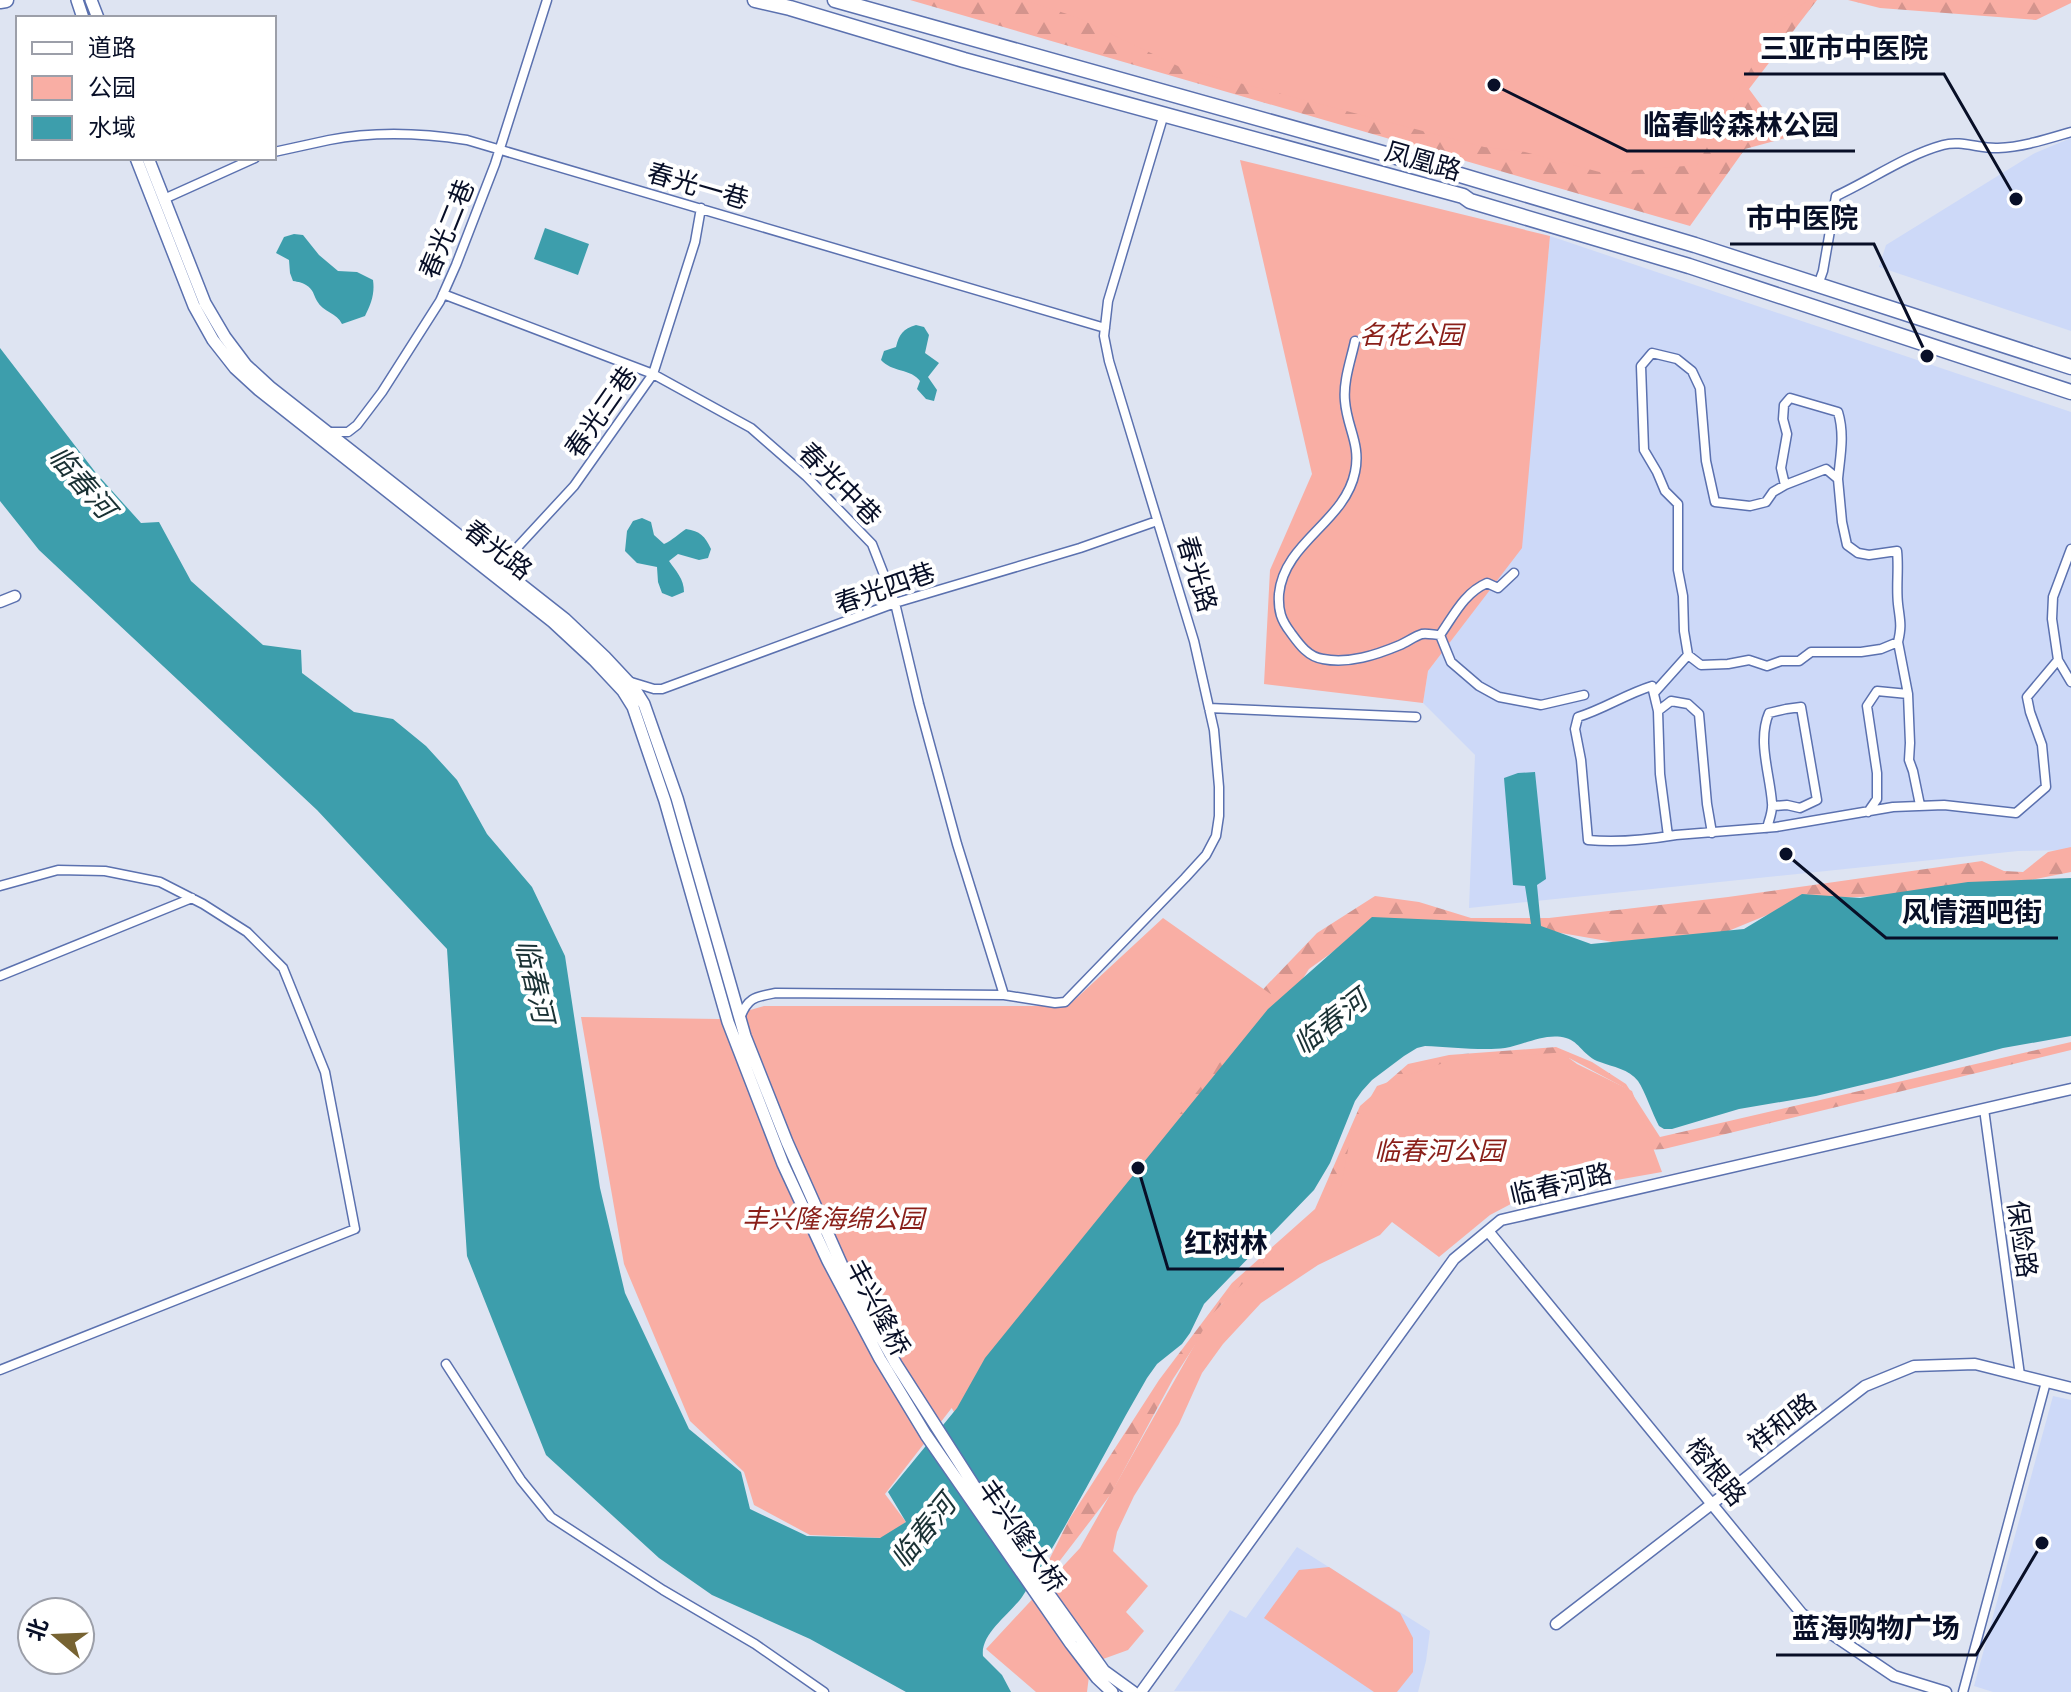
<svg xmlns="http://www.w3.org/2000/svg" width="2071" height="1692" font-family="Spectral,'Noto Sans SC',serif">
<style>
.built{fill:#cdd9f8}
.forest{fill:url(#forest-firs)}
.green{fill:#f9aea4}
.water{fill:#3d9eac}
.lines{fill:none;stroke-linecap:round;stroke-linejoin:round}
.minor-casing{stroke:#5b71af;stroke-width:11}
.tertiary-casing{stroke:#5b71af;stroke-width:13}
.secondary-casing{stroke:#5b71af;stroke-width:14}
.trunk-casing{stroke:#5b71af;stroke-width:17}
.minor{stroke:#fff;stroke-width:8}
.tertiary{stroke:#fff;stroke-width:10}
.secondary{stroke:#fff;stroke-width:11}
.trunk{stroke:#fff;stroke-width:14}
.labels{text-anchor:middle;stroke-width:8;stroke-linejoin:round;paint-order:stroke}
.street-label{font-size:26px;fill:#080f27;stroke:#fff}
.park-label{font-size:26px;font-style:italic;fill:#8a1f19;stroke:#fff}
.water-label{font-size:28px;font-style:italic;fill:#1a3134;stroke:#fff}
.leader{fill:none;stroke:#080f27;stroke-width:3}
.callout-dot{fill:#080f27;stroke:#fff;stroke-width:3}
.callout-label{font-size:28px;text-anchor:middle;font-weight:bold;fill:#080f27;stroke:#fff;stroke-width:8;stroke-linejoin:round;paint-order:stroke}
</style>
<defs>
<pattern id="forest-firs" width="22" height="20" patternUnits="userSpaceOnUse" patternTransform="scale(2)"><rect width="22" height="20" fill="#f9aea4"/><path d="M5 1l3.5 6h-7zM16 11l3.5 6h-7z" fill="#d4948d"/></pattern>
</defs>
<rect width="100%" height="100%" fill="#dee4f2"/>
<path class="built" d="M 2071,138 L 2071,331 L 1879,267 L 1886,245 L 2035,153 Z
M 1550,236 L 2071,412 L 2071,850 L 2018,851 L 1469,908 L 1475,755 L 1423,703 L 1428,671 L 1521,548 Z
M 2053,1396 L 2071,1400 L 2071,1692 L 1993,1692 L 1974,1686 Z
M 1297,1547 L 1430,1631 L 1426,1661 L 1418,1692 L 1174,1691 L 1230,1610 L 1246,1618 Z"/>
<path class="forest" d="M 910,0 L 1817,0 L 1749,89 L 1785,138 L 1745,149 L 1690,226 Z
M 1848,0 L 2071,0 L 2071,3 L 2036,20 L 1880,8 Z
M 2071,847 L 2071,872 L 1996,887 L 1909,895 L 1806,899 L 1721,934 L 1630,945 L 1561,933 L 1376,921 L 1309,969 L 989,1470 L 939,1387 L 1142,1128 L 1267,985 L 1317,933 L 1375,896 L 1419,902 L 1471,918 L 1549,918 L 1728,897 L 1982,861 L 2004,871 L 2023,872 L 2048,852 Z
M 2071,1042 L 2071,1050 L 1664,1149 L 1647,1150 L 1625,1088 L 1569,1058 L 1352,1196 L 1221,1305 L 1173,1379 L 1111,1494 L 1055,1567 L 1047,1564 L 1070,1518 L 1159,1380 L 1232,1283 L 1315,1209 L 1360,1106 L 1408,1064 L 1449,1055 L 1556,1047 L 1592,1062 L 1626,1084 L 1660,1137 Z"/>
<path class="green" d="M 1025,0 L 1809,0 L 1776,23 L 1697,165 L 1603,173 L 1525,152 L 1484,147 L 1182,68 L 1076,17 Z
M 1240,160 L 1550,236 L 1522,548 L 1428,671 L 1423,703 L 1264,684 L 1270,570 L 1312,474 Z
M 1163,918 L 1272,995 L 885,1494 L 906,1522 L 883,1538 L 810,1535 L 754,1505 L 744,1472 L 690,1421 L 624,1264 L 581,1017 L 719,1019 L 764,1006 L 1068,1006 Z
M 1568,1052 L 1569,1058 L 1577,1064 L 1632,1091 L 1662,1172 L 1526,1196 L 1490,1215 L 1439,1257 L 1392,1222 L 1380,1235 L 1318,1265 L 1261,1303 L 1223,1344 L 1202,1373 L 1179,1424 L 1134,1496 L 1117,1532 L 1113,1551 L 1148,1586 L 1126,1612 L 1144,1631 L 1128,1650 L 1081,1667 L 1089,1676 L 1087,1692 L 1036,1692 L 986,1649 L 1080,1548 L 1212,1314 L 1341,1186 L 1352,1129 L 1377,1086 L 1452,1060 Z
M 1329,1567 L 1400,1613 L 1413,1638 L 1413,1672 L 1397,1692 L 1374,1692 L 1264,1618 L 1299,1570 Z"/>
<path class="water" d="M 545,228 L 589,244 L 578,275 L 534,259 Z
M 294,234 L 303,235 L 319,255 L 338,271 L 357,272 L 373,280 C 375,294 371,304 365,316 L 342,324 C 337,313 323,312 317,301 C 313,294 314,290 306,285 C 301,282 299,282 293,281 L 290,273 L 289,260 L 276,253 L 284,237 Z
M 916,325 L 924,327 L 929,335 L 925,353 L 939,363 L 928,377 L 937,390 L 934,401 L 926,399 L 917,389 L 920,381 C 912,369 891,372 881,360 L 884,351 L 896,347 C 899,334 903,329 916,325 Z
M 0,348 L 96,473 L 141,523 L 159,522 L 191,581 L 263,645 L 301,650 L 302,673 L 354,712 L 393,719 L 426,746 L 457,780 L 487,834 L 532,887 L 565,956 L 600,1188 L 625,1293 L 689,1429 L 741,1472 L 750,1509 L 807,1536 L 880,1538 L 906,1522 L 888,1492 L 957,1408 L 985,1358 L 1268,1009 L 1372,917 L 1531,924 L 1525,886 L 1513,885 L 1504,778 L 1518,773 L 1535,772 L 1546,879 L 1537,885 L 1541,926 L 1591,944 L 1744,929 L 1802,894 L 1860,898 L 1968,882 L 2071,878 L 2071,1036 L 2003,1048 L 1891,1078 L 1816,1096 L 1739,1109 L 1672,1129 L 1664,1129 L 1659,1126 C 1652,1113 1645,1091 1638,1081 C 1629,1069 1613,1067 1600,1062 C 1584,1057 1579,1041 1566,1038 C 1546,1032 1524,1045 1505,1048 C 1484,1051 1448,1047 1425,1046 L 1417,1048 L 1404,1056 L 1372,1080 L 1362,1091 L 1355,1101 L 1330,1163 L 1314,1190 L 1204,1304 L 1190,1333 L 1182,1344 L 1157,1364 L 1147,1378 C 1105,1450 1068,1527 1022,1597 C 1010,1614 980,1634 983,1656 L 1002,1675 L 1011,1692 L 906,1692 L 810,1639 L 712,1595 L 659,1558 L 546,1455 L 467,1256 L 447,949 L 317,810 L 39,550 L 0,501 Z
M 642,518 L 651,522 L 654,535 L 664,544 C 673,540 678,534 686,529 C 700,531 705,536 711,549 L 708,558 L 699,560 L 678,554 L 669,561 C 676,571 684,579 684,592 L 672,597 L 662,593 L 658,582 L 657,567 L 637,563 L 625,551 L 627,531 L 633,521 Z"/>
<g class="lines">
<g class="minor-casing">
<path id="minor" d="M 274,152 C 293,148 311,144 329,140 C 374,131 422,133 467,140 L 1105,328
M 164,199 L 255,158
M 1818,285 L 1823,271 L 1836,196 C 1871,180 1906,155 1943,145 C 1961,140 1980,149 1998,148 C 2023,147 2047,139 2071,132
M 443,294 L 653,374 L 751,428 L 806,476 L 872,544 L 895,603 L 919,704 L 957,844 L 1004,995
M 1355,341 C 1351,360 1343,381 1345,401 C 1347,428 1361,444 1355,472 C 1345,522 1284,542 1279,594 C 1278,611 1281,620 1291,633 C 1299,644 1308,657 1323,659 C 1349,664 1376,655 1400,645 C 1407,642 1415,636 1422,634 C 1427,633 1435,635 1440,635
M 328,432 L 348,432 L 357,425 L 382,392 L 440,301 L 456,265 L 495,164 L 547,0
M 1785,485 L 1781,468 L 1787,434 L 1783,419 L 1784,405 L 1790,398 L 1838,412 C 1845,435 1840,457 1838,479
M 2071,549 L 2053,597 L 2052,619 L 2058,660 L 2071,682
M 499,567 L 574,486 L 653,374 L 695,242 L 701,208
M 1514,573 L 1498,588 L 1487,583 C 1464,593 1454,615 1440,635 L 1451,662 L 1479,686 L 1499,697 L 1541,705 L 1584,695
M 1688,655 L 1684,631 L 1683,596 L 1678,570 L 1678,504 L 1665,491 L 1657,472 L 1644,450 L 1641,366 L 1652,353 L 1677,359 L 1692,371 L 1700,388 L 1706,461 L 1715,502 L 1750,506 L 1766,502 L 1773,492 L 1785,485 L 1826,469 L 1838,479 L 1842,522 L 1847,545 L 1858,553 L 1869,555 L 1897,551 C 1899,569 1896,586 1898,604 C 1900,621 1902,625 1898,642
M 631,682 L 654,689 L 662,689 L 895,603 L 1080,548 L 1157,521
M 1654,693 L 1688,655 L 1701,665 L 1728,664 L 1749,660 L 1767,666 L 1781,661 L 1799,661 L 1811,652 L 1861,652 L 1881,649 L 1898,642 L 1908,694 L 1910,743 L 1909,760 L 1913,771 L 1920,805
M 1209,708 L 1416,717
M 1658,711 L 1671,701 L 1688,704 L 1699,714 L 1707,804 L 1712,833
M 1868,812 L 1877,799 L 1877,773 L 1867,706 L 1877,691 L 1908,694
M 1767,828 C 1769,820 1773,811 1772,803 C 1770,774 1757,741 1769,713 L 1786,709 L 1801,707 L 1817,800 L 1800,808 L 1787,805 L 1773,806
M 1668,836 L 1660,774 L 1658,711 L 1652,686 C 1626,694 1604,709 1578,717 L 1575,729 L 1581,760 L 1588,840 C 1618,843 1646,840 1676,835 L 1776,827 L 1893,807 L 1944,805 L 2016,813 L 2046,787 L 2042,745 L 2030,712 L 2027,697 L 2058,660
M 0,886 L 58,870 L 105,871 L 160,882 L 203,904 L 247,932 L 283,968 L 325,1072 L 355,1229 L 0,1370
M 0,976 L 192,898
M 740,1018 C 748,997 755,997 776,993 L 1004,995 L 1055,1003 L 1065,1002 L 1185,878 L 1206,855 L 1216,836 L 1219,816 L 1219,787 L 1214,730 L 1194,641 L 1109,361 L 1104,336 L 1108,301 L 1164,114
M 1984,1109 L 2020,1375
M 446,1364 L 521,1480 L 551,1517 L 663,1590 L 755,1644 L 824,1692
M 1963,1692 L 2046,1382"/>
</g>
<g class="tertiary-casing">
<path id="tertiary" d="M 0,602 L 15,596
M 1488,1231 L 1802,1614 L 1894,1676 L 1946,1692
M 1556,1624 L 1865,1386 L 1914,1366 L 1975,1364 L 2071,1388
M 1141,1692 L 1454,1259 L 1501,1220 L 2071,1089"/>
</g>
<g class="secondary-casing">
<path id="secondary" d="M 77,0 L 83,18
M 91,0 L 98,18
M 136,158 L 194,306 L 213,340 L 235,368 L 259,390 L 553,622 L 594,660 L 623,691 L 633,707 L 665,801 L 728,1022 L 783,1164 L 828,1261 L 880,1359 L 926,1435 L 1071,1644 L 1097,1678 L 1112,1692
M 148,158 L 205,303 L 225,337 L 246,365 L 270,387 L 565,619 L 605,657 L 634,688 L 644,704 L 677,798 L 745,1036 L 787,1142 L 848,1279 L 896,1364 L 973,1484 L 1023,1558 L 1104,1671 L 1133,1692"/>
</g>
<g class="trunk-casing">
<path id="trunk" d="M 755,0 L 790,8 L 964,60 L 1463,196 L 1470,201 L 1689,266 L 2071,392
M 835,0 L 1450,172 L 1695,245 L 2071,367
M 0,1 L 6,0"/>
</g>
<use href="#minor" class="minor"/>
<use href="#tertiary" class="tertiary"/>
<use href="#secondary" class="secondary"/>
<use href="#trunk" class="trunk"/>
</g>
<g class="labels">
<g class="street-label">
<text transform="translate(1423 161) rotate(16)" y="9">凤凰路</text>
<text transform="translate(698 186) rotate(16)" y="9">春光一巷</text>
<text transform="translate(447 229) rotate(-68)" y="9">春光二巷</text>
<text transform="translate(601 412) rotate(-55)" y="9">春光三巷</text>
<text transform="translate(840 484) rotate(45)" y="9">春光中巷</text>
<text transform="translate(498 550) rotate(38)" y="9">春光路</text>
<text transform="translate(1197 574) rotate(73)" y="9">春光路</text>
<text transform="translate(885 588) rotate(-19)" y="9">春光四巷</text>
<text transform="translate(1561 1184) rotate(-13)" y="9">临春河路</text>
<text transform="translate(2022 1239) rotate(82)" y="9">保险路</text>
<text transform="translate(878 1308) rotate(62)" y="9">丰兴隆桥</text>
<text transform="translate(1782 1423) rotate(-38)" y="9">祥和路</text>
<text transform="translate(1716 1472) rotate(51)" y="9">榕根路</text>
<text transform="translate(1022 1536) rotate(55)" y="9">丰兴隆大桥</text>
</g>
<g class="park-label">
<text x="1411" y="344">名花公园</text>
<text x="1439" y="1160">临春河公园</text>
<text x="833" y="1228">丰兴隆海绵公园</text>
</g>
<g class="water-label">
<text transform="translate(82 482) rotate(49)" y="10">临春河</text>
<text transform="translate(535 981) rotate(77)" y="10">临春河</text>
<text transform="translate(1330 1022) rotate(-38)" y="10">临春河</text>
<text transform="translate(923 1531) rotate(-51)" y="10">临春河</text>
</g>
</g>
<path class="leader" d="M2016 199L1944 74H1744M1494 85L1627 151H1855M1927 356L1874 244H1730M1786 854L1886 938H2058M1138 1168L1168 1269H1284M2042 1543L1976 1655H1776"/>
<g class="callout-dot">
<circle cx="2016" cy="199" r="8"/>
<circle cx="1494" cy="85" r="8"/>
<circle cx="1927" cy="356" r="8"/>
<circle cx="1786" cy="854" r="8"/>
<circle cx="1138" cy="1168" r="8"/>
<circle cx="2042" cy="1543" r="8"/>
</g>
<g class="callout-label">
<text x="1844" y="58">三亚市中医院</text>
<text x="1741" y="135">临春岭森林公园</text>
<text x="1802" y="228">市中医院</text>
<text x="1972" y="922">风情酒吧街</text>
<text x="1226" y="1253">红树林</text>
<text x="1876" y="1638">蓝海购物广场</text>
</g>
<rect x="16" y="16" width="260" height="144" fill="#ffffff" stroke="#9c9fa9" stroke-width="2"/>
<rect x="32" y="42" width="40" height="12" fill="#ffffff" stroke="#9c9fa9" stroke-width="2"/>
<text x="88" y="56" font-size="24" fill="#080f27">道路</text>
<rect x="32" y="76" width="40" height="24" fill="#f9aea4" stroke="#9c9fa9" stroke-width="2"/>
<text x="88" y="96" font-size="24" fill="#080f27">公园</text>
<rect x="32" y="116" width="40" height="24" fill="#3d9eac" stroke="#9c9fa9" stroke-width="2"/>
<text x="88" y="136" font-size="24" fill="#080f27">水域</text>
<g transform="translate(56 1636) rotate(289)"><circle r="38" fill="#ffffff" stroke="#9c9fa9" stroke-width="2"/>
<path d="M0-6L14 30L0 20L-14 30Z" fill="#776332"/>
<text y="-12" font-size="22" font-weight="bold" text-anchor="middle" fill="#080f27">北</text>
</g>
</svg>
